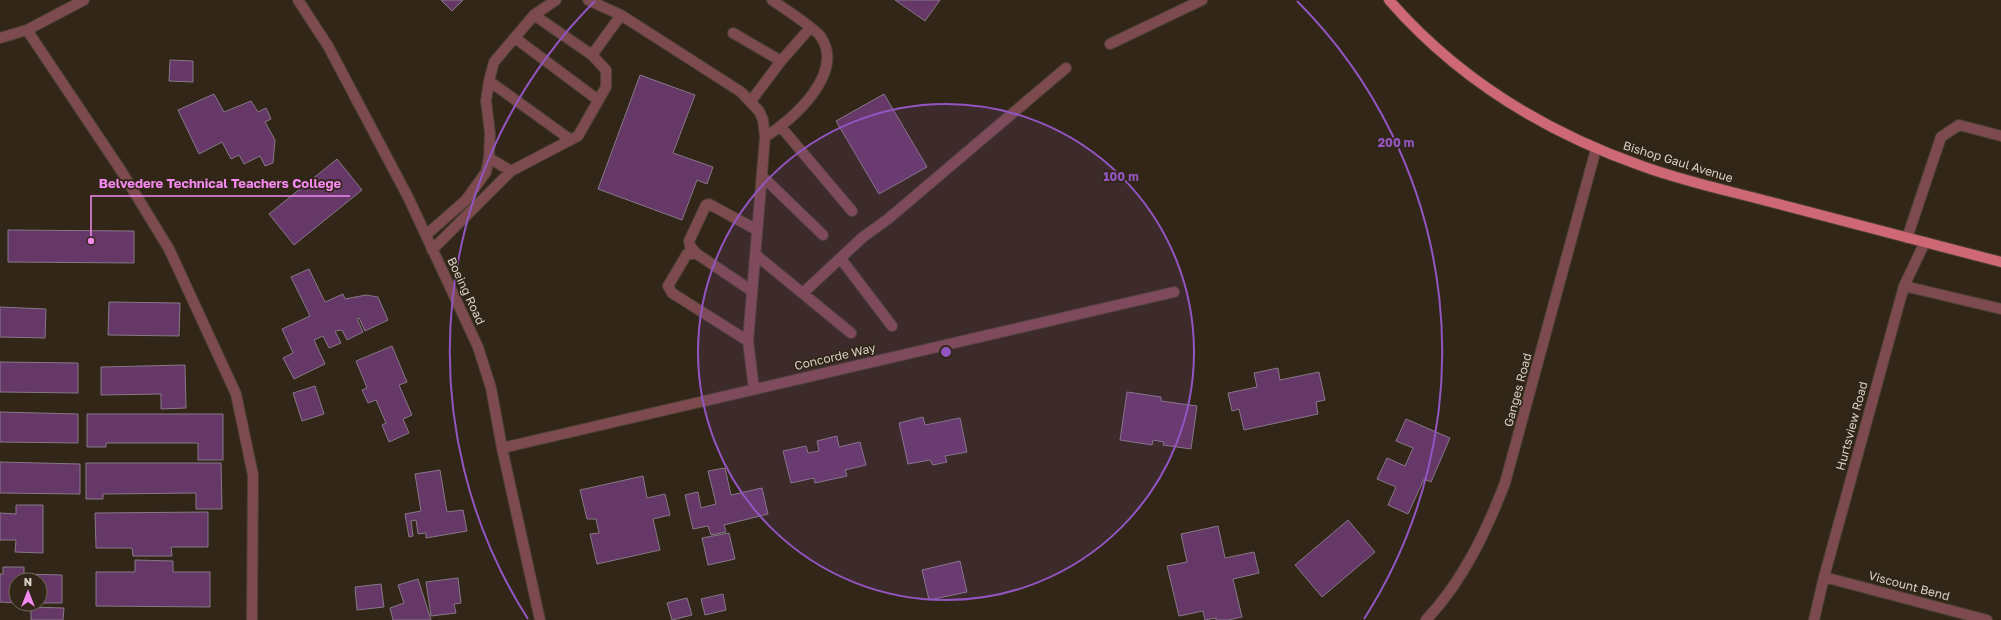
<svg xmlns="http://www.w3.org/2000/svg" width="2001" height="620" font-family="'Golos Text',sans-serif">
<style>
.building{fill:#653867;stroke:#877888}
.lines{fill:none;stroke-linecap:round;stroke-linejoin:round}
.minor-casing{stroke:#4c4133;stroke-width:12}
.major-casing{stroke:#4c4133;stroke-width:12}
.minor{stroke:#7d4a4f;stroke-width:10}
.major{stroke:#ce6874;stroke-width:10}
.ring{fill:none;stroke:#9255c1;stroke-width:2}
.labels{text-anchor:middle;stroke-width:3.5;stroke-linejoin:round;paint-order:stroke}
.street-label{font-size:12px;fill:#d8d1c8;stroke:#312617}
.centre{fill:#9255c1;stroke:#312617;stroke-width:2}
.ring-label{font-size:12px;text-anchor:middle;font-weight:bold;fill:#9255c1;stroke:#312617;stroke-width:3.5;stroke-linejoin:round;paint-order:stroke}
.leader{fill:none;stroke:#f489f0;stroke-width:1.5}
.callout-dot{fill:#f489f0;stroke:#312617;stroke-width:1.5}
.callout-label{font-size:13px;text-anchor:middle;font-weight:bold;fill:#f489f0;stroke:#312617;stroke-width:3.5;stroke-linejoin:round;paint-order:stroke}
</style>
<rect width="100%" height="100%" fill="#312617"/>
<path class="building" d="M 441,0 L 463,0 L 452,11 Z
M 895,0 L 940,0 L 925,21 Z
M 170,60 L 193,61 L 193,82 L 169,81 Z
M 640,75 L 695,95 L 673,153 L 713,167 L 707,184 L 697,180 L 682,220 L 598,189 Z
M 214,94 L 224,112 L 251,101 L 258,112 L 266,108 L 271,119 L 265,122 L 275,140 L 273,163 L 265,166 L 260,156 L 244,164 L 239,155 L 231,159 L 222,142 L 199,154 L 178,110 Z
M 884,94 L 927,167 L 879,194 L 836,121 Z
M 337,159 L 362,190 L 294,245 L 269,214 Z
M 8,230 L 134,231 L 134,263 L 8,262 Z
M 309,269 L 325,302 L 343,294 L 345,299 L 366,295 L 378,297 L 388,320 L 365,331 L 359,318 L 357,319 L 363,332 L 347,340 L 342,330 L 335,331 L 341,343 L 329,348 L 323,336 L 314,340 L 325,364 L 294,379 L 283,358 L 293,353 L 282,329 L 310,316 L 291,277 Z
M 109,302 L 180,303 L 179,336 L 108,335 Z
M 0,307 L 46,309 L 45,338 L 0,337 Z
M 392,346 L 407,382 L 399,385 L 412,415 L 403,419 L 409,433 L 389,442 L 382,425 L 386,423 L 376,400 L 368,403 L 362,390 L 367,388 L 356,361 Z
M 0,362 L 78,363 L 78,393 L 0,392 Z
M 185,365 L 186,408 L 161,409 L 161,394 L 101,395 L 101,367 Z
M 1278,368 L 1280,380 L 1319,372 L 1325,400 L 1316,402 L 1318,414 L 1244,430 L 1239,409 L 1232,411 L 1228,393 L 1257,387 L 1254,373 Z
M 315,386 L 324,414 L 302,421 L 293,393 Z
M 1127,392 L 1161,397 L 1161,401 L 1197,406 L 1191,449 L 1163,445 L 1164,442 L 1153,440 L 1152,445 L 1120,440 Z
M 0,412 L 78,414 L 78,443 L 0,442 Z
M 87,414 L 223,414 L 223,460 L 198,460 L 198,443 L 106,443 L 106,447 L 87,447 Z
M 923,417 L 925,425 L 960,418 L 967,452 L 945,456 L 947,462 L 933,465 L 930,460 L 908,464 L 899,423 Z
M 1406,419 L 1450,438 L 1431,482 L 1424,479 L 1408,514 L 1388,505 L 1396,487 L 1377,479 L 1387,458 L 1405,466 L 1413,448 L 1396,441 Z
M 837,436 L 839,447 L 860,442 L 866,465 L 845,470 L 847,476 L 815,483 L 814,478 L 791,483 L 783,451 L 806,446 L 808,453 L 819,451 L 817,441 Z
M 0,462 L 80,464 L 80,494 L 0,493 Z
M 86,463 L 221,463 L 222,509 L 196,509 L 196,493 L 103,494 L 103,499 L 86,499 Z
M 725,468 L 731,495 L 762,488 L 768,514 L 724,525 L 726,532 L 711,535 L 708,526 L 693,529 L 685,495 L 698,492 L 701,508 L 716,504 L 708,471 Z
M 440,470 L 447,512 L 463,510 L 467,531 L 426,538 L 426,533 L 418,534 L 416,520 L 411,521 L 413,536 L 409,537 L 405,514 L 421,511 L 415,474 Z
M 643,476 L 647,498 L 665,494 L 670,515 L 653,519 L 660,550 L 597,564 L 590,534 L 599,533 L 596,519 L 587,519 L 580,490 Z
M 16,505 L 43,505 L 43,553 L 15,552 L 16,540 L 0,540 L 0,513 L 16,514 Z
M 208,512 L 208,547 L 171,547 L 172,556 L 133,556 L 132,548 L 96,548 L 95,513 Z
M 1348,520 L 1375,552 L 1322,597 L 1295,565 Z
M 1218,526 L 1225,558 L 1254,552 L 1259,573 L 1233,579 L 1242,617 L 1228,620 L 1216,620 L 1216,618 L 1205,620 L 1203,611 L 1179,616 L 1167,566 L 1187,562 L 1181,534 Z
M 729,533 L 735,559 L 708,565 L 702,538 Z
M 135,560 L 173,561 L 173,572 L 210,572 L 210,607 L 96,606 L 96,572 L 135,572 Z
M 960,561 L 967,592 L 929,600 L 922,570 Z
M 3,567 L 24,567 L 24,574 L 62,575 L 62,603 L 40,603 L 40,580 L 16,580 L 16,603 L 0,602 L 0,574 L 3,574 Z
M 458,578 L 461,603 L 454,604 L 456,613 L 431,616 L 426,582 Z
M 418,579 L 431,620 L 393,620 L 390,608 L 404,603 L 398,585 Z
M 381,584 L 384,607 L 357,610 L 355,587 Z
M 723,594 L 726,610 L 705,615 L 701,599 Z
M 687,598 L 692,615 L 672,620 L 667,603 Z
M 31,607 L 64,608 L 63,620 L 31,620 Z"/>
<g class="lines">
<g class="minor-casing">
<path id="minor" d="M 298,0 L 328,46 L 408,197 L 478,347 L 491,388 L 502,448 L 540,620
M 588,0 L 621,15 L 741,92 L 759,111 L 763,120 L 765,137 L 748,341
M 27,30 L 120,169 L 169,249 L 236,394 L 253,475 L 252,620
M 733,33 L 781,61
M 0,38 L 27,30 L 84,0
M 515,38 L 598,100
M 1110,44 L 1202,0
M 592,55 L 621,15
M 489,81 L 571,140
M 751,101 L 781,61 L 810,28
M 781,127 L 852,211
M 765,137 C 793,120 845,73 821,37 C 816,29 782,7 772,0
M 489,158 L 511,171
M 762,176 L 823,235
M 426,235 L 466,200 L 486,172 L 489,158 L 490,133 L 486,101 L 489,81 L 494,62 L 534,15 L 556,0
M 1907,238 L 1941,137 L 1959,125 L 2001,136
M 432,250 L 511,171 L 578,136 L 606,87 L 606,70 L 592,55 L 534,15
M 697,254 L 690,246 L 689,241 L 706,205 L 709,204 L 757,230
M 756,255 L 851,333
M 841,259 L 892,326
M 1904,286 L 2001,309
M 752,291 L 697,254 L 687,254 L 668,286 L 672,293 L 748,341 L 754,389
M 803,293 L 863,237 L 888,219 L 1066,68
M 502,448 L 1174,292
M 1824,577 L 1987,620
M 1426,620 C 1463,581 1486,532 1505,483 L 1596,149
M 1814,620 L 1824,577 L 1904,286 L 1925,242"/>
</g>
<g class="major-casing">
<path id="major" d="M 1389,0 C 1457,78 1545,132 1642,166 C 1683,181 1725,190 1767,201 C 1845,222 1923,242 2001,262"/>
</g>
<use href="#minor" class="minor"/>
<use href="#major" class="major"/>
</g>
<circle cx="946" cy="352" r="248" fill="#9255c1" fill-opacity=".12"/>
<g class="ring">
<circle cx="946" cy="352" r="248"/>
<path d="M528 619A496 496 0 0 1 595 1M1297 1A496 496 0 0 1 1364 619"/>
</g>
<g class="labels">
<g class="street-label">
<text transform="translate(1678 162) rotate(17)" y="4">Bishop Gaul Avenue</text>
<text transform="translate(466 291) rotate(65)" y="4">Boeing Road</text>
<text transform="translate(835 357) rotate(-13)" y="4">Concorde Way</text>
<text transform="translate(1518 390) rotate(-75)" y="4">Ganges Road</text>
<text transform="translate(1852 426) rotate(-75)" y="4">Hurtsview Road</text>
<text transform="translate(1909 586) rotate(15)" y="4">Viscount Bend</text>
</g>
</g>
<circle cx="946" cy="352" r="6" class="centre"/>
<g class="ring-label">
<text x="1396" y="147">200 m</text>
<text x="1121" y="181">100 m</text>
</g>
<path class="leader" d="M91 241L91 196H350"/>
<circle class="callout-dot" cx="91" cy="241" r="4"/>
<g class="callout-label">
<text x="220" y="188">Belvedere Technical Teachers College</text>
</g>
<g transform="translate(28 592)"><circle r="19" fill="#312617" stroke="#746a5e"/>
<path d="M0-3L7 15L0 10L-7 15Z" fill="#f489f0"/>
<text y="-6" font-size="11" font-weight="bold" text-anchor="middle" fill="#d8d1c8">N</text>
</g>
</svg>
